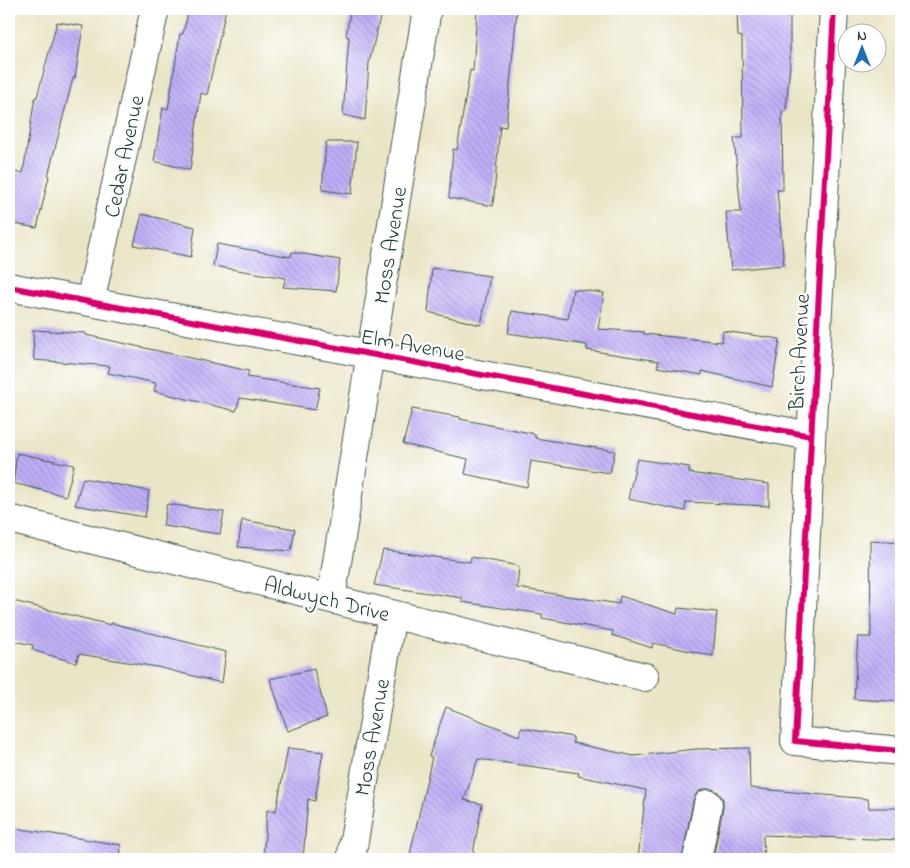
<svg xmlns="http://www.w3.org/2000/svg" width="910" height="868" font-family="'Indie Flower',sans-serif">
<style>
.building{fill:url(#building-back-hatch)}
.lines{fill:none;stroke-linecap:round;stroke-linejoin:round}
.minor-casing{stroke:#3e564a;stroke-width:30}
.minor{stroke:#fff;stroke-width:28}
.cycleway-casing{stroke:#fff;stroke-width:9}
.cycleway{stroke:#d6006c;stroke-width:6}
.labels{text-anchor:middle;stroke-width:4.5;stroke-linejoin:round;paint-order:stroke}
.street-label{font-size:22px;fill:#1f3d34;stroke:#fff}
</style>
<defs>
<pattern id="building-back-hatch" width="6" height="6" patternUnits="userSpaceOnUse" patternTransform="scale(1.25)"><rect width="6" height="6" fill="#c1aef8"/><path d="M-1 5l2 2M0 0l6 6M5-1l2 2" fill="none" stroke="#9c8fca"/></pattern>
</defs>
<rect width="100%" height="100%" fill="#fff"/>
<filter id="ink" filterUnits="userSpaceOnUse"><feTurbulence type="fractalNoise" baseFrequency=".02" numOctaves="2"/><feDisplacementMap in="SourceGraphic" scale="10" xChannelSelector="R" yChannelSelector="G"/><feConvolveMatrix kernelMatrix="1 2 1 2 8 2 1 2 1" color-interpolation-filters="sRGB"/></filter>
<filter id="wash" filterUnits="userSpaceOnUse"><feTurbulence type="fractalNoise" baseFrequency=".0096" numOctaves="4" result="noise"/><feDisplacementMap in="SourceGraphic" scale="20" xChannelSelector="R" yChannelSelector="G"/><feGaussianBlur stdDeviation="1.12" result="paint"/><feColorMatrix in="noise" values="0 0 0 0 0 0 0 0 0 0 0 0 0 0 0 0 0 1.4 0 .05"/><feComposite in="paint" operator="in"/></filter>
<g filter="url(#wash)">
<rect width="100%" height="100%" fill="#ebe5c7"/>
<g id="blocks">
<path class="building" d="M 189,9 L 226,9 L 207,95 L 201,93 L 190,170 L 154,161 L 163,108 L 168,109 L 180,34 L 183,34 Z
M 353,9 L 382,9 L 369,63 L 365,120 L 343,115 L 349,37 L 346,36 L 350,13 L 352,13 Z
M 477,9 L 517,9 L 506,127 L 500,126 L 493,206 L 449,198 L 453,149 L 457,150 L 470,70 L 473,71 Z
M 737,14 L 790,14 L 790,63 L 786,111 L 782,111 L 783,190 L 777,190 L 784,265 L 731,270 L 726,212 L 741,212 L 734,138 L 743,138 L 742,37 L 738,36 Z
M 57,22 L 83,26 L 75,78 L 73,78 L 48,176 L 49,176 L 37,228 L 9,223 L 9,172 L 23,173 L 35,97 L 37,97 Z
M 326,142 L 357,142 L 352,194 L 322,190 Z
M 142,214 L 195,227 L 191,257 L 134,245 Z
M 217,244 L 291,257 L 292,252 L 340,260 L 336,291 L 283,287 L 286,278 L 213,266 Z
M 432,268 L 490,276 L 481,325 L 428,312 Z
M 573,289 L 604,293 L 598,329 L 644,332 L 644,334 L 722,342 L 723,331 L 780,339 L 772,387 L 702,371 L 702,375 L 657,367 L 659,361 L 587,350 L 587,345 L 508,333 L 512,311 L 568,319 Z
M 33,330 L 86,333 L 86,335 L 249,371 L 247,377 L 320,388 L 315,410 L 240,398 L 236,411 L 154,391 L 156,383 L 108,373 L 110,366 L 34,360 Z
M 412,409 L 460,417 L 460,419 L 535,434 L 535,438 L 615,451 L 610,473 L 531,461 L 527,487 L 465,474 L 468,459 L 403,444 Z
M 17,453 L 74,465 L 66,496 L 13,483 Z
M 637,459 L 689,467 L 689,473 L 769,484 L 769,506 L 686,502 L 685,511 L 628,499 Z
M 83,478 L 149,491 L 145,517 L 75,505 Z
M 167,504 L 224,512 L 220,534 L 163,526 Z
M 242,520 L 295,529 L 291,551 L 238,547 Z
M 870,540 L 901,542 L 901,702 L 854,699 L 858,637 L 871,637 Z
M 383,550 L 470,562 L 471,557 L 519,566 L 517,588 L 619,604 L 620,596 L 677,614 L 678,608 L 717,612 L 713,656 L 653,643 L 652,648 L 612,635 L 613,631 L 542,618 L 542,614 L 462,602 L 463,598 L 374,585 Z
M 9,600 L 111,625 L 111,623 L 226,652 L 222,683 L 157,667 L 79,654 L 76,663 L 32,650 L 33,645 L 9,640 Z
M 314,669 L 327,717 L 288,731 L 270,679 Z
M 446,707 L 519,736 L 521,728 L 573,737 L 573,743 L 634,756 L 696,749 L 749,748 L 750,788 L 868,799 L 869,808 L 901,808 L 901,840 L 763,835 L 764,859 L 713,859 L 723,807 L 723,799 L 718,792 L 712,789 L 703,789 L 697,793 L 693,801 L 682,859 L 638,859 L 646,790 L 578,776 L 579,773 L 478,759 L 464,800 L 482,804 L 472,859 L 409,859 L 432,757 L 429,756 Z
M 288,748 L 323,752 L 315,801 L 308,799 L 303,859 L 263,859 L 267,810 L 276,811 Z
M 9,827 L 121,845 L 120,859 L 9,859 Z"/>
</g>
</g>
<g filter="url(#ink)">
<use href="#blocks" fill-opacity="0" stroke="#3e564a" stroke-width="1"/>
<g class="lines">
<g class="minor-casing">
<path id="minor" d="M 834,9 L 795,741 L 901,751
M 9,287 L 811,436
M 90,302 L 155,9
M 9,519 L 645,677
M 331,599 L 427,9
M 351,859 L 392,614
M 697,859 L 708,804"/>
</g>
<use href="#minor" class="minor"/>
<g class="cycleway-casing">
<path id="cycleway" d="M 834,9 L 795,741 L 901,751
M 9,287 L 811,436"/>
</g>
<use href="#cycleway" class="cycleway"/>
</g>
</g>
<g class="labels">
<g class="street-label">
<text transform="translate(123 156) rotate(-78)" y="8">Cedar Avenue</text>
<text transform="translate(389 245) rotate(-81)" y="8">Moss Avenue</text>
<text transform="translate(413 344) rotate(10)" y="8">Elm Avenue</text>
<text transform="translate(798 352) rotate(-87)" y="8">Birch Avenue</text>
<text transform="translate(327 598) rotate(14)" y="8">Aldwych Drive</text>
<text transform="translate(371 737) rotate(-80)" y="8">Moss Avenue</text>
</g>
</g>
<rect width="910" height="868" fill="none" stroke="#fff" stroke-width="30"/>
<g transform="translate(862 48)"><circle r="24" fill="#ffffff" stroke="#a5b1ae"/>
<path d="M0-4L9 19L0 12L-9 19Z" fill="#1f6fb2"/>
<text y="-8" font-size="14" font-weight="bold" text-anchor="middle" fill="#1f3d34">N</text>
</g>
</svg>
